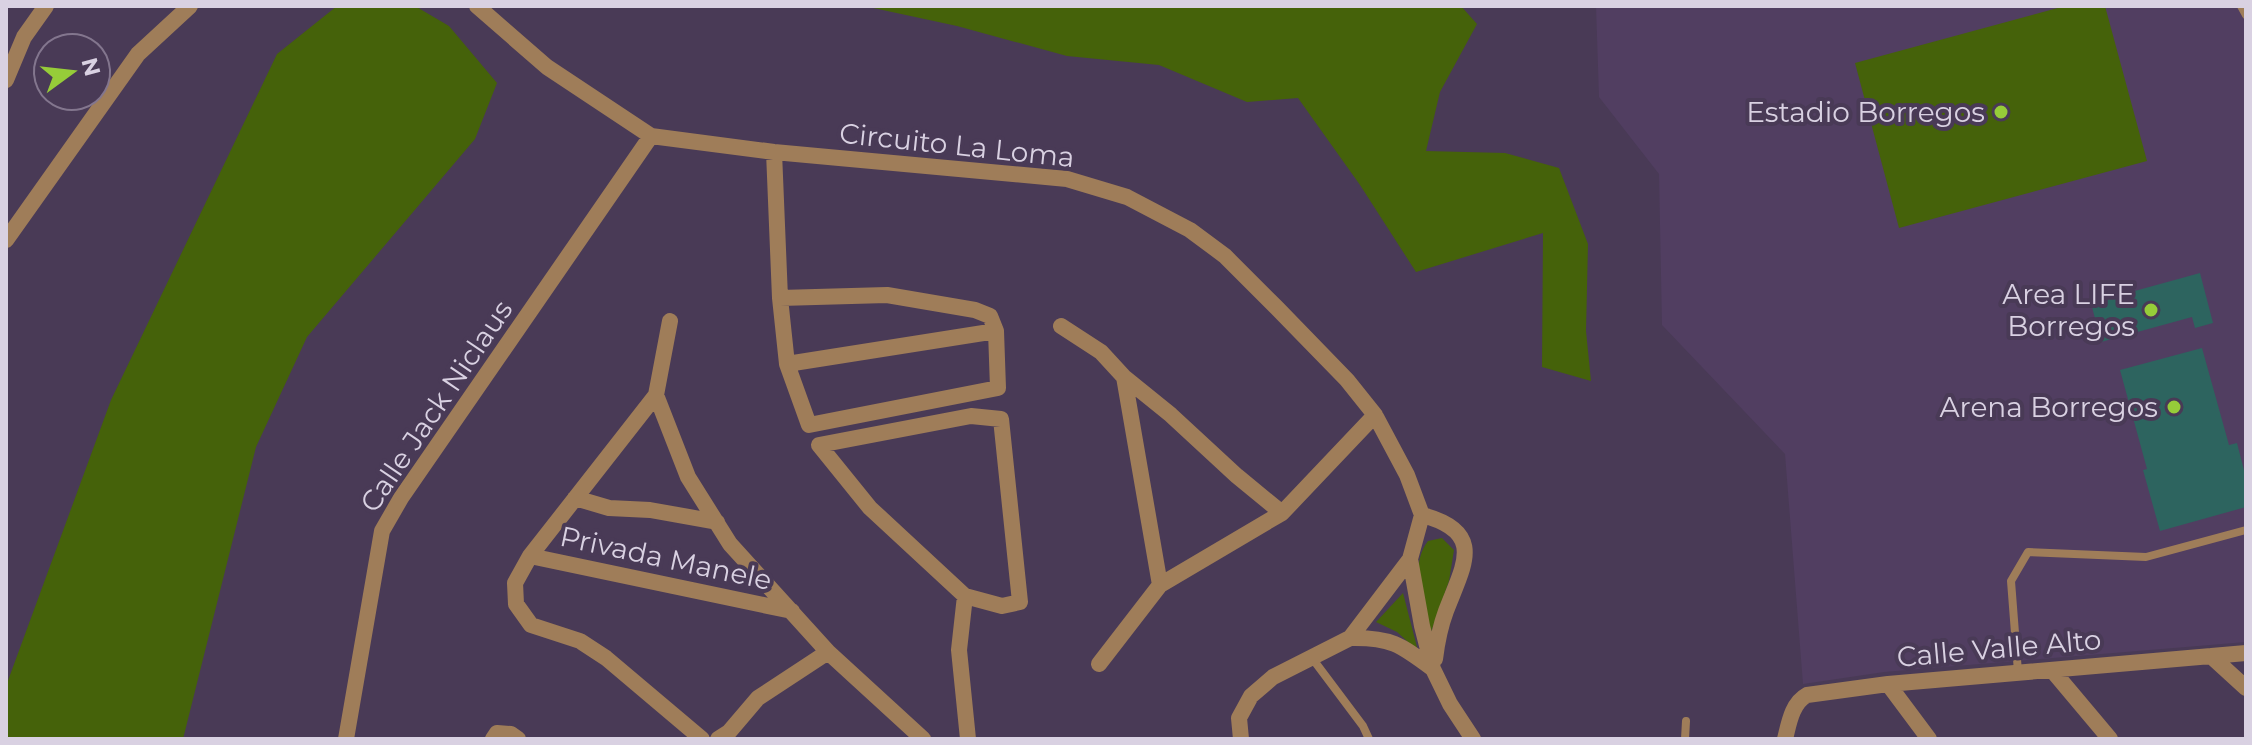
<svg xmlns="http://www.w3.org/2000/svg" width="2252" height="745" font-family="Montserrat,sans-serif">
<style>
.built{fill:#513e61}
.green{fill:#45620a}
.building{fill:#2d645f}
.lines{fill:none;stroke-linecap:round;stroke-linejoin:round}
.lane{stroke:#9f7d59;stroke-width:8}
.street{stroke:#9f7d59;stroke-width:16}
.poi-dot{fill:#96cc39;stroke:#493a56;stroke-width:3}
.labels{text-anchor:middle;stroke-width:8;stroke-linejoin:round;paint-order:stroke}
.poi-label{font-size:28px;fill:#d9d1e2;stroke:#493a56;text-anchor:end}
.street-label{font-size:28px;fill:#d9d1e2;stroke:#493a56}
</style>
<rect width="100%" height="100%" fill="#493a56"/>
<path class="built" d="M 1596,6 L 2246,6 L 2246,642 L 1884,672 L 1803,684 L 1785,454 L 1662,325 L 1659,174 L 1599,97 Z"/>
<path class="green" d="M 337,6 L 415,6 L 449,26 L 497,83 L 475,139 L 307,337 L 256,447 L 183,739 L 6,739 L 6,686 L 111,400 L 277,54 Z
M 864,6 L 1461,6 L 1477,24 L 1440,92 L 1426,151 L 1505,153 L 1559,168 L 1588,244 L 1586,331 L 1591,381 L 1542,367 L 1543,233 L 1416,272 L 1360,185 L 1298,98 L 1247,102 L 1159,65 L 1067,56 L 957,26 Z
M 2065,6 L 2105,6 L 2147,161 L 1899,228 L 1855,63 Z
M 1442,538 L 1454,550 L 1449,581 L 1430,635 C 1424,606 1408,567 1428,541 Z
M 1403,593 L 1418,651 L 1397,632 L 1376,622 Z"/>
<path class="building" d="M 2200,273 L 2213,323 L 2195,328 L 2192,317 L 2101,342 L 2091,303 Z
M 2202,348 L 2229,445 L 2237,443 L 2246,478 L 2246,507 L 2160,531 L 2143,470 L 2147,469 L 2120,370 Z"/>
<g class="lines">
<path class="lane" d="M 2241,6 L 2246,15
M 1312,658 L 1363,726 L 1369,739
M 2018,672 L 2011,581 L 2028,552 L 2146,557 L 2246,530
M 1685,739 L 1686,721"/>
<path class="street" d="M 477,6 L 547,67 L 651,136 L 774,152 L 1067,179 L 1127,197 L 1190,230 L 1225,256 L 1277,308 L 1347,380 L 1375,415 L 1407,475 L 1422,515 L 1410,559 L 1422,626 L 1433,669 L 1450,704 L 1473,739
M 6,80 L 24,37 L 46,6
M 774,152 L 780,298 L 787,364 L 809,425 L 998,388 L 996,331 L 990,316 L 975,310 L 887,295 L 780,298
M 6,240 L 138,54 L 190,6
M 670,321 L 656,395 L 530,556 L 515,583 L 516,604 L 531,625 L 580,641 L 606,658 L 702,739
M 1061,326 L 1101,352 L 1124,377 L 1171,415 L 1237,476 L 1282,513
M 787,364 L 996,331
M 1124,377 L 1160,585
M 656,395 L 688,477 L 730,544 L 828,652 L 923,739
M 971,416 L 1001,419 L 1020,602 L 1002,606 L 965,596 L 870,508 L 819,445 Z
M 575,498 L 609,508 L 650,510 L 717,522
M 1422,515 C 1487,532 1463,566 1446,611 C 1440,627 1437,643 1435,659
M 530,556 L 792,611
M 965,596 L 959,650 L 968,739
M 1350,638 C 1391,637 1401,645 1433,669
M 2211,656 L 2246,688
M 1099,664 L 1160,585 L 1282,513 L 1375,415
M 2052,670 L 2110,739
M 1888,684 L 1929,739
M 346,739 L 382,531 L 401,498 L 651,136
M 493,739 L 497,733 L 511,734 L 518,739
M 718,739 L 729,732 L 758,698 L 828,652
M 1241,739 L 1239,718 L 1251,696 L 1273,677 L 1350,638 L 1410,559
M 1785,739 C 1789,723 1792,703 1807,695 L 1888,684 L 2246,653"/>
</g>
<g class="poi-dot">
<circle cx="2001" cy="112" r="8"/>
<circle cx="2151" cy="310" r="8"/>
<circle cx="2174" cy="407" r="8"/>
</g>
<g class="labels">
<g class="poi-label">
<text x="1985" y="122">Estadio Borregos</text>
<text x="2135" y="304">Area LIFE<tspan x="2135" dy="32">Borregos</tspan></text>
<text x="2158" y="417">Arena Borregos</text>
</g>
<g class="street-label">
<text transform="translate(957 145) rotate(6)" y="10">Circuito La Loma</text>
<text transform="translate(436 406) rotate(-56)" y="10">Calle Jack Niclaus</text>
<text transform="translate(666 558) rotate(12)" y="10">Privada Manele</text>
<text transform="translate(1999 648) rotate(-5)" y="10">Calle Valle Alto</text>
</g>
</g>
<rect width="2252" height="745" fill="none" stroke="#d9d1e2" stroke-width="16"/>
<g transform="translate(72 72) rotate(75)"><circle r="38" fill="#493a56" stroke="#83768e" stroke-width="2"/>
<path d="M0-6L14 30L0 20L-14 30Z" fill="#96cc39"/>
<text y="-12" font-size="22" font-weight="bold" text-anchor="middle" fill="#d9d1e2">N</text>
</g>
</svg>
